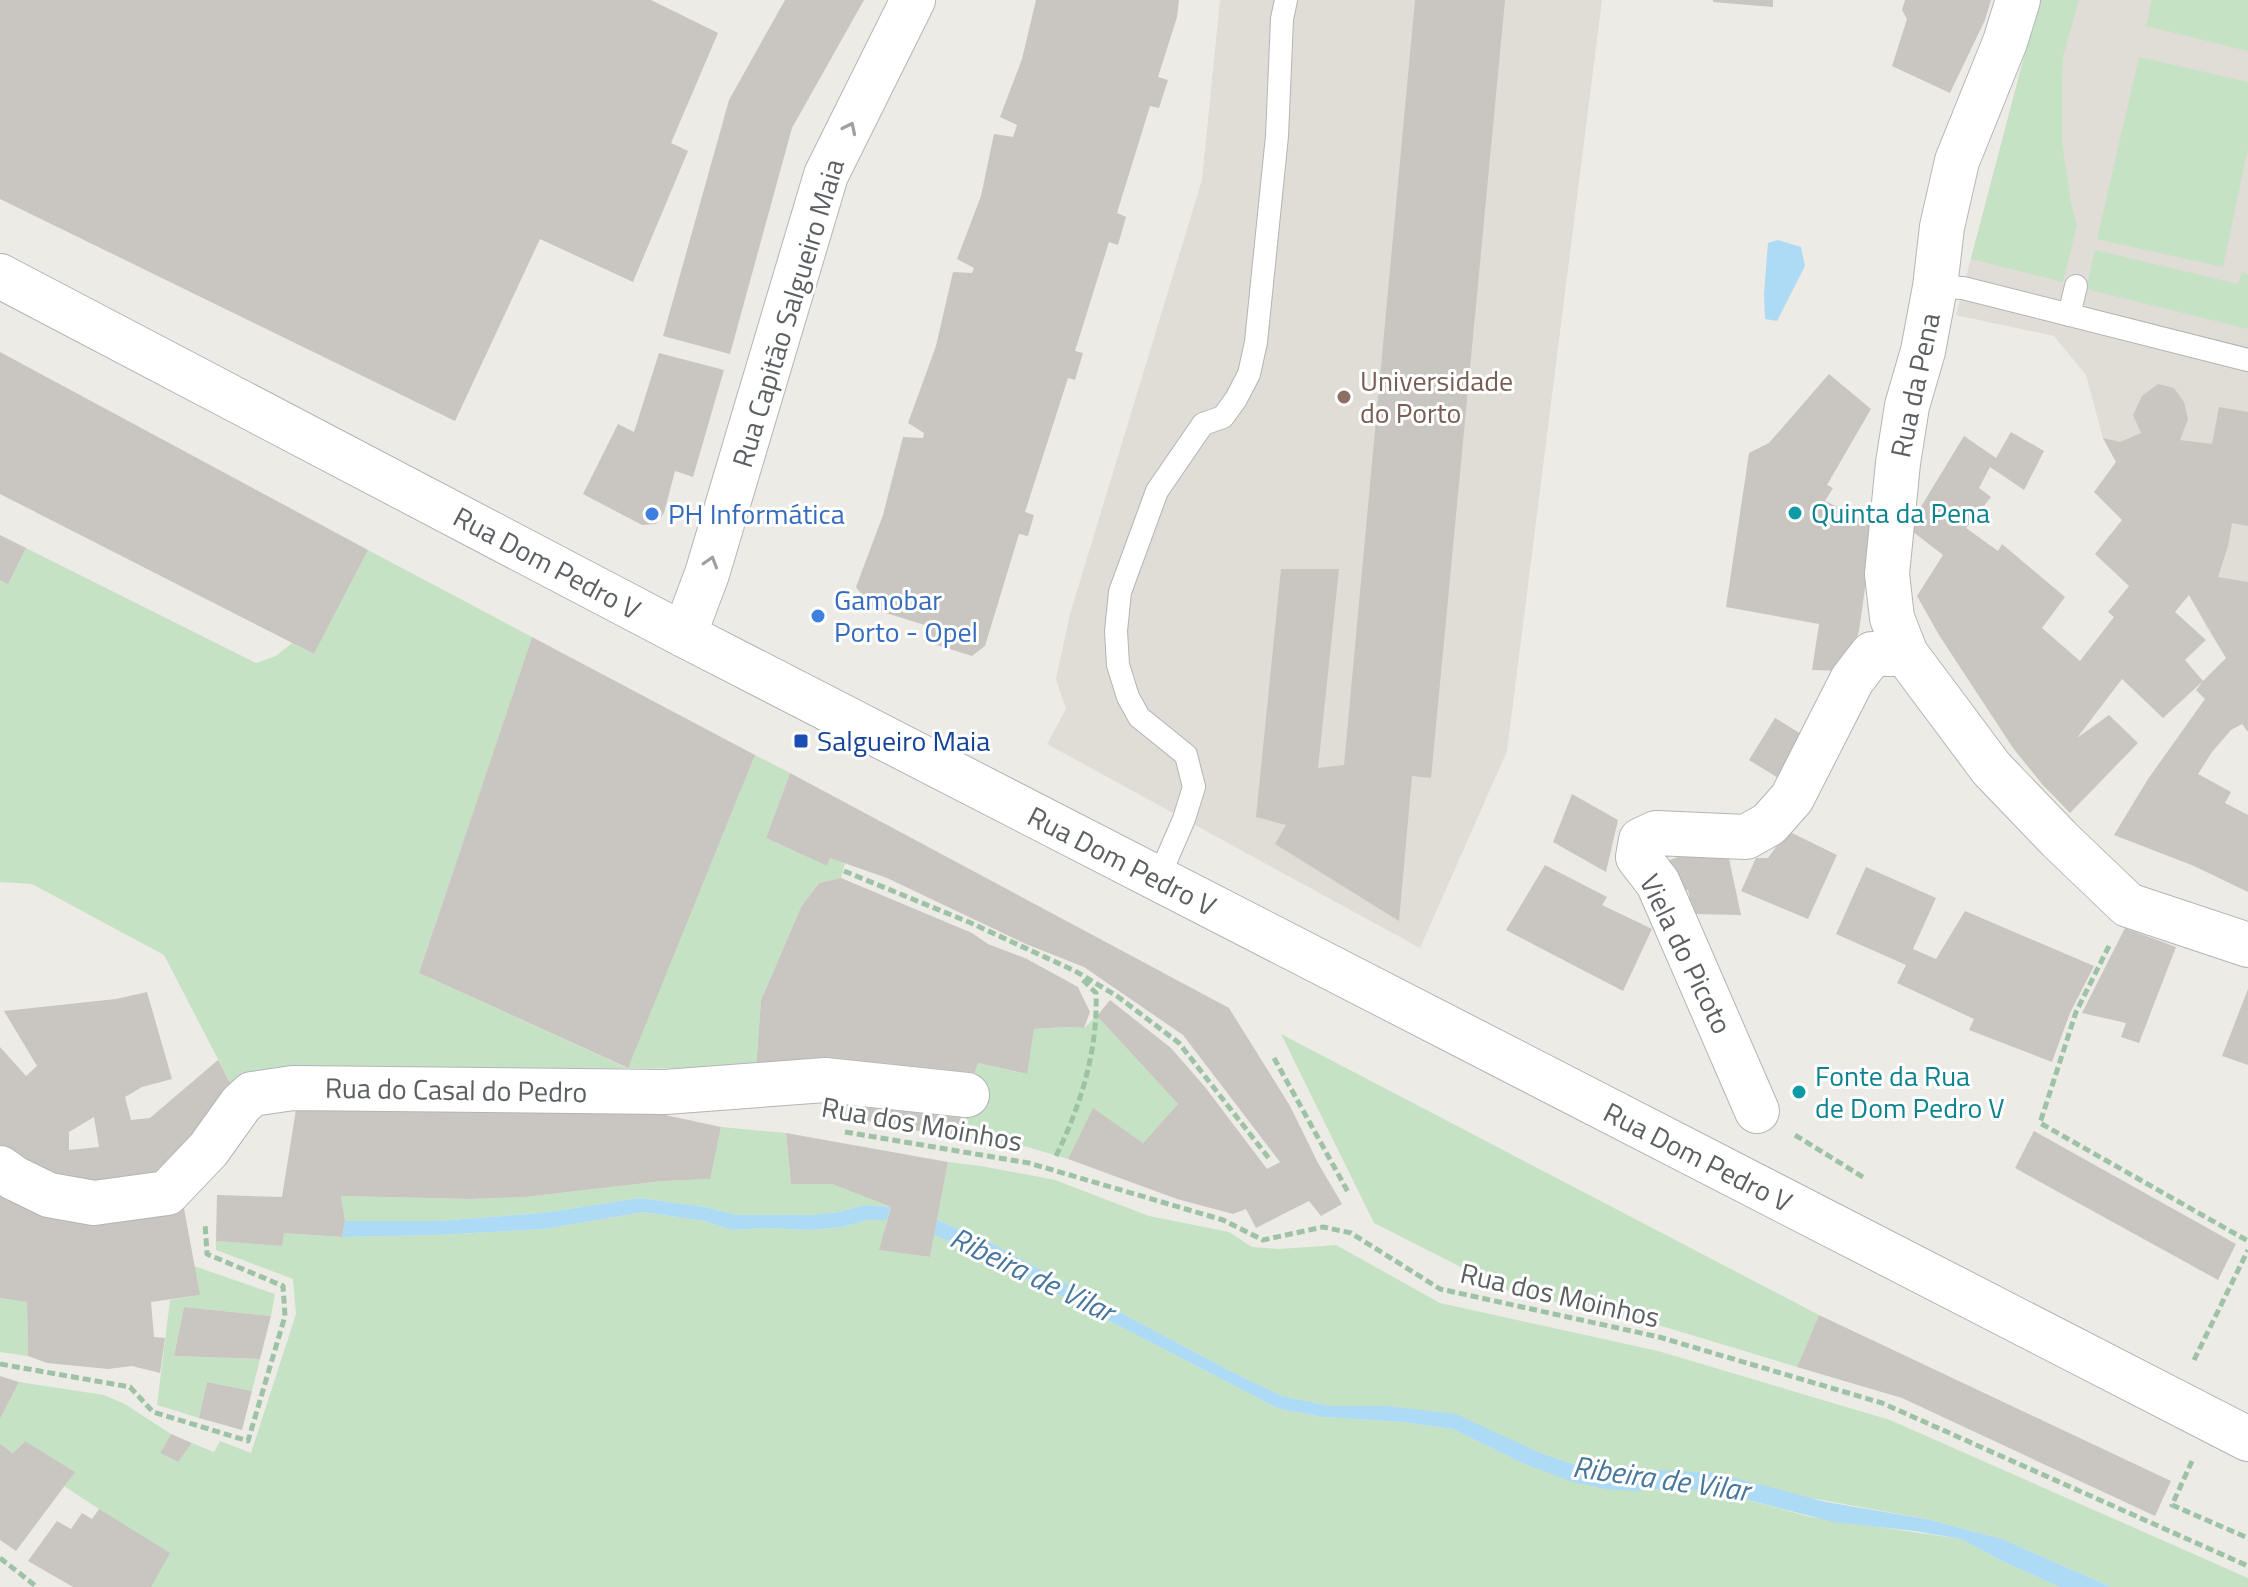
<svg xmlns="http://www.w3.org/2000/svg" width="2248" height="1587" font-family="'Titillium Web',sans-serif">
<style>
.education{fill:#e0dcd6}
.green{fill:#c6e2c4}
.water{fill:#addaf5}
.building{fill:#c9c5c1;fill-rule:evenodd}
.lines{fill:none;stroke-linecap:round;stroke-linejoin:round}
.lane-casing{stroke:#b2b5b8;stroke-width:24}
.street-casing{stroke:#b2b5b8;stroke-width:46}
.secondary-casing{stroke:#b1b4b8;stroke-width:46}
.path{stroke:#9ec2a6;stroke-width:5;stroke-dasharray:8 4;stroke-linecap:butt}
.lane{stroke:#fff;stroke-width:22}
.street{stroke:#fff;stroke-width:44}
.secondary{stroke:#fff;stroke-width:44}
.oneway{stroke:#9ea0a1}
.education-dot{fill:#8d6e63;stroke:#fff;stroke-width:3}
.culture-dot{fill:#0f9aa8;stroke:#fff;stroke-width:3}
.shop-dot{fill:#3f7fe0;stroke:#fff;stroke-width:3}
.transit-dot{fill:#1a4fb4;stroke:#fff;stroke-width:3}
.labels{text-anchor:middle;stroke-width:6;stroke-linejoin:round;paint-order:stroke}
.street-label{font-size:28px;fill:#5d6063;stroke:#fff}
.education-label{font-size:28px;fill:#785e54;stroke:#fff;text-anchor:start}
.culture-label{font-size:28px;fill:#0d838f;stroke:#fff;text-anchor:start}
.shop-label{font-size:28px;fill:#366cbe;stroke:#fff;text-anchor:start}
.transit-label{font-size:28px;fill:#164399;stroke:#fff;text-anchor:start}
.water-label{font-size:30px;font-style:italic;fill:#49779c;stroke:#fff}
</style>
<rect width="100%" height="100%" fill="#edebe5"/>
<path class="education" d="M 1220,0 L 1602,0 L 1507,751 L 1420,948 L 1047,744 L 1066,709 L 1056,679 L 1070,614 L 1202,180 Z
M 2039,0 L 2248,0 L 2248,693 L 2207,628 L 2103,438 L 2086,375 L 2054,336 L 1956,315 Z"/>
<path class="green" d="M 2039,0 L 2079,0 L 2063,57 L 2062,84 L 2062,143 L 2071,203 L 2077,225 L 2063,282 L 1971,259 Z
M 2152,0 L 2248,0 L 2248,51 L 2146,26 Z
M 2139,57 L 2248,82 L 2248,148 L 2223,267 L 2097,239 Z
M 2095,250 L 2238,284 L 2242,272 L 2248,274 L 2248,329 L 2086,289 Z
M 26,548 L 256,663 L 276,656 L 292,643 L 314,654 L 368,550 L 532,637 L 419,973 L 627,1068 L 755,755 L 790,773 L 766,838 L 827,866 L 830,858 L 845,863 L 841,878 L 819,883 L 801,907 L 761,1000 L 756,1069 L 628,1068 L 277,1073 L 234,1090 L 164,955 L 32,884 L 0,882 L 0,580 L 8,583 Z
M 1097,1016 L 1178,1104 L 1143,1143 L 1093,1109 L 1068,1159 L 1017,1144 L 955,1138 L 978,1063 L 1026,1074 L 1034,1029 L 1065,1027 L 1084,1028 Z
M 1281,1034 L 1819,1315 L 1797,1367 L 1665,1327 L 1510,1292 L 1374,1223 Z
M 721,1127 L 786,1133 L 791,1184 L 832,1184 L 891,1207 L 864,1205 L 839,1212 L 811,1215 L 737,1215 L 705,1207 L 640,1198 L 542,1213 L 437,1221 L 345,1221 L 341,1196 L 472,1199 L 525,1197 L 663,1181 L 709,1179 Z
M 948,1162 L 981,1166 L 1055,1180 L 1149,1216 L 1229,1232 L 1252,1247 L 1279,1249 L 1336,1245 L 1440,1303 L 1658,1351 L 1890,1420 L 2248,1578 L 2248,1587 L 2111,1587 L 2002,1539 L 1926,1519 L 1658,1470 L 1613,1472 L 1566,1462 L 1536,1451 L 1388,1406 L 1330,1406 L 1282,1396 L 1230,1371 L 989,1242 L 937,1220 Z
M 643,1212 L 704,1221 L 732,1230 L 766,1228 L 810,1230 L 842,1227 L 869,1220 L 887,1220 L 880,1250 L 930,1257 L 934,1235 L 986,1257 L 1279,1409 L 1323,1417 L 1402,1422 L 1453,1429 L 1522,1463 L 1636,1491 L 1673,1488 L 1717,1492 L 1811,1517 L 1961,1539 L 2002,1561 L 2060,1587 L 151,1587 L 99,1509 L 64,1486 L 74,1472 L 25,1441 L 13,1453 L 0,1444 L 0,1419 L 19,1382 L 104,1395 L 125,1404 L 171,1434 L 160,1453 L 178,1462 L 192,1443 L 214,1452 L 220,1441 L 251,1453 L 296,1314 L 293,1279 L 216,1250 L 216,1241 L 281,1246 L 284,1233 L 342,1237 L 437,1235 L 545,1229 Z
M 194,1266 L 275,1294 L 271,1316 L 184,1307 L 174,1356 L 260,1359 L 252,1391 L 207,1382 L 199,1418 L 157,1405 L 170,1300 L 199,1295 Z
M 0,1298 L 27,1302 L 28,1356 L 0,1352 Z"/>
<path class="water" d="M 1778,240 L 1801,247 L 1805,266 L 1777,321 L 1765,319 L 1764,294 L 1768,243 Z
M 640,1198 L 705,1207 L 737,1215 L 811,1215 L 839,1212 L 864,1205 L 891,1207 L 887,1220 L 869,1220 L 842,1227 L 810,1230 L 766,1228 L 732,1230 L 704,1221 L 643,1212 L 545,1229 L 437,1235 L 342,1237 L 345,1221 L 437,1221 L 542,1213 Z
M 937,1220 L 989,1242 L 1230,1371 L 1282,1396 L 1330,1406 L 1388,1406 L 1456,1414 L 1536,1451 L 1566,1462 L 1613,1472 L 1658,1470 L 1717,1473 L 1826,1502 L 1926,1519 L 2002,1539 L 2111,1587 L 2060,1587 L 2002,1561 L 1961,1539 L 1915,1531 L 1834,1522 L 1717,1492 L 1673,1488 L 1636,1491 L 1606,1489 L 1570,1481 L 1522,1463 L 1453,1429 L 1402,1422 L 1323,1417 L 1279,1409 L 986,1257 L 934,1235 Z"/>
<path class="building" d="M 0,0 L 651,0 L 718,33 L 671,143 L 688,151 L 633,282 L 540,239 L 455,421 L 0,199 Z
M 785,0 L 864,0 L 792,128 L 730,354 L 663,336 L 729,100 Z
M 1036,0 L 1179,0 L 1177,17 L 1158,77 L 1168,80 L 1159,108 L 1150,106 L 1117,213 L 1126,217 L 1118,245 L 1109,242 L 1075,351 L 1083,353 L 1075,380 L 1068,378 L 1025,512 L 1034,515 L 1028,536 L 1019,534 L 985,646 L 972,656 L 924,641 L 928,626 L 873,609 L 856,587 L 883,515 L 903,437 L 923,438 L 924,433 L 908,423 L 936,346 L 953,272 L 972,273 L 974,268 L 957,259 L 981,196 L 994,134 L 1013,137 L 1017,125 L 1000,117 L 1022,59 Z
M 1415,0 L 1505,0 L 1431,778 L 1412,776 L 1399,921 L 1275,844 L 1286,825 L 1256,817 L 1281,569 L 1339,569 L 1318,768 L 1344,765 Z
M 1713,0 L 1773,0 L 1773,7 L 1713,2 Z
M 1905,0 L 1991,0 L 1985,20 L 1950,93 L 1892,66 L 1907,19 L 1902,10 Z
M 0,352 L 368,550 L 314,654 L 0,494 Z
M 659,353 L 724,370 L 693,477 L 675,471 L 664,513 L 656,524 L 642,525 L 583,494 L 618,424 L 634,432 Z
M 1829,374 L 1871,409 L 1827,485 L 1833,488 L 1825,501 L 1874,524 L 1859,631 L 1844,671 L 1812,670 L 1819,624 L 1726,607 L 1749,453 L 1769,443 Z
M 2158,384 L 2174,388 L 2184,402 L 2188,419 L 2180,440 L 2212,444 L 2219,407 L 2248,412 L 2248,526 L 2232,523 L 2228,546 L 2218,577 L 2248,582 L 2248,732 L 2242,724 L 2231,730 L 2212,752 L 2198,774 L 2231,792 L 2225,803 L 2248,815 L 2248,892 L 2194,866 L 2114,835 L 2148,779 L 2205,699 L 2196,690 L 2203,681 L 2226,658 L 2189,595 L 2175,612 L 2206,640 L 2185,660 L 2203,681 L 2163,718 L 2122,679 L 2077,738 L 2109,715 L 2138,743 L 2070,813 L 2042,784 L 2013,748 L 1939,635 L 1917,596 L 1943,555 L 1908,528 L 1964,436 L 1996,458 L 2011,432 L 2044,451 L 2024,490 L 1990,467 L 1979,488 L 1991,497 L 1966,528 L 1998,551 L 2002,544 L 2065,597 L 2042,628 L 2080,661 L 2114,617 L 2108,612 L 2129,586 L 2095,554 L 2122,520 L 2094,492 L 2116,462 L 2103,438 L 2120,442 L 2141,433 L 2133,415 L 2142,396 Z
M 0,535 L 26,548 L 8,584 L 0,580 Z
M 532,637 L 755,755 L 628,1068 L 419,973 Z
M 1775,718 L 1814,742 L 1788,784 L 1749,760 Z
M 790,773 L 1229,1008 L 1290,1106 L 1318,1163 L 1342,1204 L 1321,1216 L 1309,1201 L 1256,1228 L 1246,1209 L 1233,1214 L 1177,1199 L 1068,1159 L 1093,1108 L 1143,1143 L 1178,1104 L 1097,1016 L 1110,1000 L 1171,1048 L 1205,1087 L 1267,1169 L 1280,1162 L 1183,1035 L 1084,967 L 1026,944 L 887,878 L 830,858 L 827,866 L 766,838 Z
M 1572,794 L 1618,820 L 1606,872 L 1553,842 Z
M 1788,831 L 1837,855 L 1808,919 L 1741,891 L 1756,858 L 1768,858 Z
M 1691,852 L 1728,854 L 1741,915 L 1693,914 L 1688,890 L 1674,892 L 1667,861 Z
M 1545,865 L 1607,897 L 1602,905 L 1652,929 L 1623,991 L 1506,930 Z
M 1866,867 L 1936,898 L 1913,949 L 1936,959 L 1965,911 L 2094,966 L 2070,1013 L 2052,1062 L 1969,1030 L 1974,1019 L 1897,983 L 1906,965 L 1836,934 Z
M 841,878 L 972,933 L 988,944 L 1027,959 L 1078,987 L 1090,1012 L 1084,1028 L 1065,1027 L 1034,1029 L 1027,1074 L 978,1063 L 970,1088 L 756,1069 L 761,1000 L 801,907 L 819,883 Z
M 2125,928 L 2176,947 L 2139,1043 L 2121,1037 L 2126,1023 L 2082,1013 Z
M 2248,989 L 2248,1065 L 2222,1056 Z
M 147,992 L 172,1079 L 142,1087 L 125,1097 L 131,1120 L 150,1118 L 218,1060 L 234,1090 L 156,1183 L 84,1189 L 0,1150 L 0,1047 L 26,1076 L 37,1066 L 4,1011 L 116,999 ZM 94,1117 L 99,1147 L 69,1150 L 69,1132 Z
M 837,1091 L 965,1104 L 955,1138 L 825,1113 Z
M 297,1103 L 606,1110 L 665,1115 L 721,1127 L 710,1179 L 663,1181 L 525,1197 L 472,1199 L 341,1196 L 345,1221 L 342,1237 L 284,1233 L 282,1246 L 216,1241 L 217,1195 L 282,1197 Z
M 2034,1131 L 2236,1244 L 2218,1280 L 2015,1168 Z
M 786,1133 L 948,1162 L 930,1257 L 879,1250 L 891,1207 L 832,1184 L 791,1184 Z
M 0,1184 L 183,1203 L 200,1295 L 151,1302 L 154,1337 L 165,1338 L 160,1373 L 132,1366 L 108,1369 L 47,1363 L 28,1356 L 27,1302 L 0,1298 Z
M 184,1307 L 271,1316 L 260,1359 L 174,1356 Z
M 1819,1315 L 2171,1481 L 2155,1516 L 1902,1398 L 1797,1367 Z
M 0,1376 L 19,1382 L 0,1419 Z
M 207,1382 L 252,1391 L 242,1430 L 199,1418 Z
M 171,1434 L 192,1443 L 178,1462 L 160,1453 Z
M 25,1441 L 75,1472 L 16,1551 L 0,1540 L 0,1444 L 13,1453 Z
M 99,1509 L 170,1553 L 151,1587 L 73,1587 L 28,1561 L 57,1521 L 71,1529 L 82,1513 L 92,1519 Z"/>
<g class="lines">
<g class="lane-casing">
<path id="lane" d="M 1935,287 L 1963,288 L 2248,360
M 2069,315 L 2076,286
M 1158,879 L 1184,819 L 1194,787 L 1186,755 L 1139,717 L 1128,697 L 1118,665 L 1116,631 L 1120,592 L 1157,491 L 1203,424 L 1223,417 L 1236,399 L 1249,374 L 1256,342 L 1277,136 L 1282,19 L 1286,0"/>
</g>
<g class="street-casing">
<path id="street" d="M 2018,0 L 2005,42 L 1957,161 L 1942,227 L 1935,287 L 1923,351 L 1907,406 L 1898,463 L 1887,574 L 1892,618 L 1906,654 L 1991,768 L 2059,839 L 2128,905 L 2248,945
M 684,635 L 707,574 L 826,175 L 913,0
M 1757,1111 L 1658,883 L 1638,857 L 1641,840 L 1656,833 L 1746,837 L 1769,824 L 1792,798 L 1852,680 L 1872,654 L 1906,654
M 0,1168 L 14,1178 L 49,1195 L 94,1203 L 167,1193 L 208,1150 L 241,1104 L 252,1094 L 293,1088 L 665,1092 L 825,1080 L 967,1095"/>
</g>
<g class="secondary-casing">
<path id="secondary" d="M 0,276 L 684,635 L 2248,1439"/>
</g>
<path class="path" d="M 844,871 L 971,923 L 1075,971 L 1117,996 L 1179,1043 L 1271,1161
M 2109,946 L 2076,1012 L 2040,1123 L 2248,1241
M 1274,1058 L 1348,1192
M 845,1132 L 1029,1163 L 1223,1220 L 1263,1240 L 1323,1227 L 1351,1233 L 1440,1289 L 1659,1337 L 1882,1403 L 2248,1566
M 1795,1135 L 1866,1179
M 1056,1156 C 1081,1105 1098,1050 1096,993 L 1081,978
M 2194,1360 L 2248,1250
M 0,1364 L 130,1387 L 153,1412 L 248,1441 L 285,1316 L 283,1286 L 207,1254 L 205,1223
M 2192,1461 L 2172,1505 L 2248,1538
M 0,1558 L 37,1587"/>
<use href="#lane" class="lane"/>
<use href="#street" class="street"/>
<use href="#secondary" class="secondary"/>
</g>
<defs><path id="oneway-chevron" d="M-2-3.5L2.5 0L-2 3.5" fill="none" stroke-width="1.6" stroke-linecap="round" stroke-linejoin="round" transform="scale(2)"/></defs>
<g class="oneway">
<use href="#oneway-chevron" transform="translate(850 128) rotate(-64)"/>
<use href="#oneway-chevron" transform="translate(711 562) rotate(-73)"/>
</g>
<circle class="education-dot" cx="1344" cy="397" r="8"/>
<g class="culture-dot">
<circle cx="1795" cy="513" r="8"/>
<circle cx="1799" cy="1092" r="8"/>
</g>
<g class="shop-dot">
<circle cx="652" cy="514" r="8"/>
<circle cx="818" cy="616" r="8"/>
</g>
<rect class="transit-dot" x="793" y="733" width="16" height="16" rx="4"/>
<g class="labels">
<g class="street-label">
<text transform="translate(788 313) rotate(-73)" y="10">Rua Capitão Salgueiro Maia</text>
<text transform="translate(1915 385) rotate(-78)" y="10">Rua da Pena</text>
<text transform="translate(547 563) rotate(28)" y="10">Rua Dom Pedro V</text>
<text transform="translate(1122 861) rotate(27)" y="10">Rua Dom Pedro V</text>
<text transform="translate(1686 954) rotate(64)" y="10">Viela do Picoto</text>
<text transform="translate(456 1090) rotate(1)" y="10">Rua do Casal do Pedro</text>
<text transform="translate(922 1124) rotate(10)" y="10">Rua dos Moinhos</text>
<text transform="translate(1698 1157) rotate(27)" y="10">Rua Dom Pedro V</text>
<text transform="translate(1560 1295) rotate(13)" y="10">Rua dos Moinhos</text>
</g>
<g class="education-label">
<text x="1360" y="391">Universidade<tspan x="1360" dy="32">do Porto</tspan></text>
</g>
<g class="culture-label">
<text x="1811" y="523">Quinta da Pena</text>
<text x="1815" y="1086">Fonte da Rua<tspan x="1815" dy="32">de Dom Pedro V</tspan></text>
</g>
<g class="shop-label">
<text x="668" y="524">PH Informática</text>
<text x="834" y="610">Gamobar<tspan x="834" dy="32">Porto - Opel</tspan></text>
</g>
<g class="transit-label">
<text x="817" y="751">Salgueiro Maia</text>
</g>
<g class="water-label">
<text transform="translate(1032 1275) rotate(26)" y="10">Ribeira de Vilar</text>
<text transform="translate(1661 1479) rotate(8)" y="10">Ribeira de Vilar</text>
</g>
</g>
</svg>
